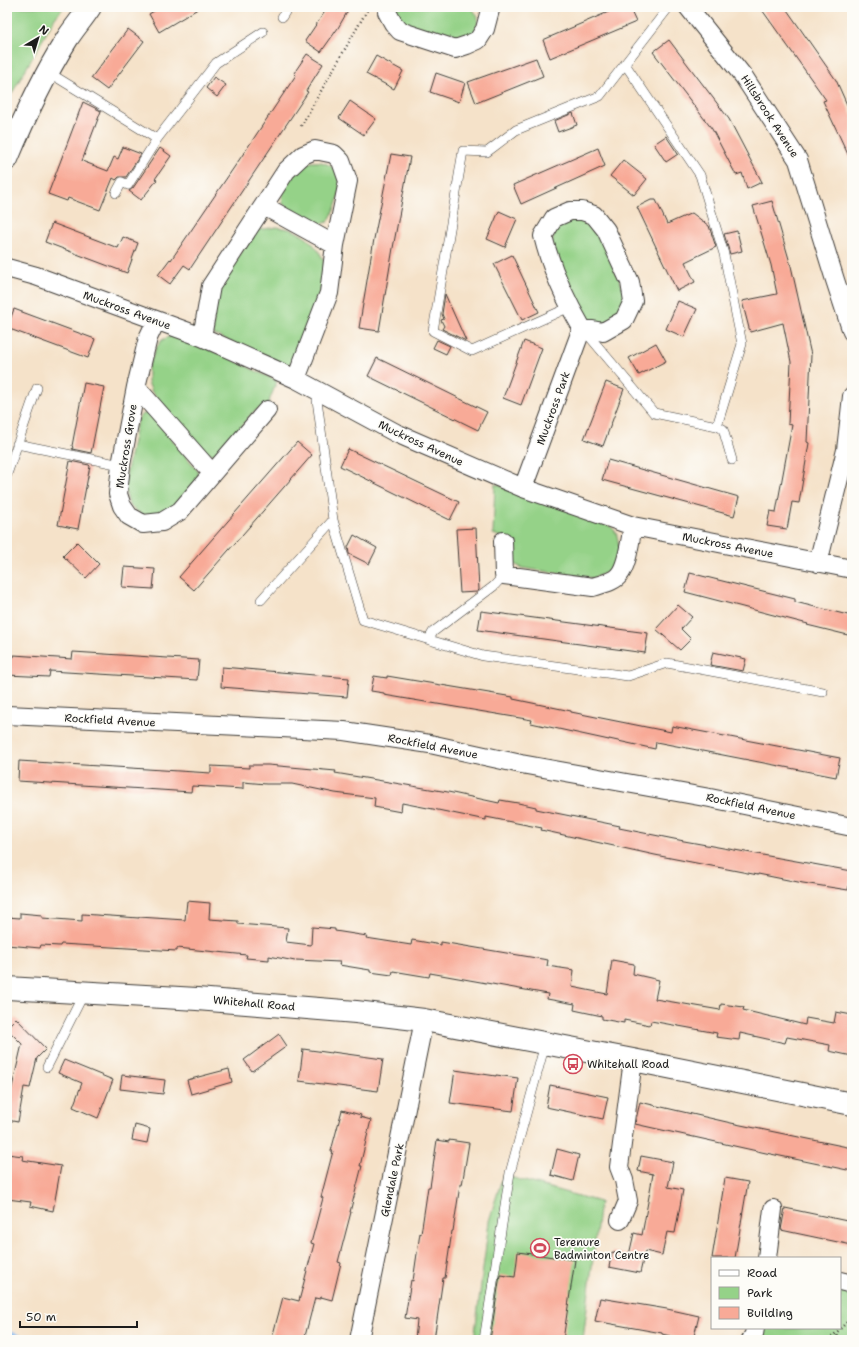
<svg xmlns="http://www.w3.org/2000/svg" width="859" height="1347" font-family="'Shantell Sans',sans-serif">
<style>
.green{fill:#95d288;stroke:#587752}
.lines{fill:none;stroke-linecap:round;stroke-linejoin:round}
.stream{stroke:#81b8f0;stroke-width:4.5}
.building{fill:#f8aa97}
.lane-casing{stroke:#3d3a36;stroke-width:10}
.street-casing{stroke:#3d3a36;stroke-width:20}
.secondary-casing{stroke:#3d3a36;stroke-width:24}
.path{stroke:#3d3a36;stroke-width:2.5;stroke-dasharray:1 3;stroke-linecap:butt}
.lane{stroke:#fff;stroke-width:9}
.street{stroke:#fff;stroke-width:18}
.secondary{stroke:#fff;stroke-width:22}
.labels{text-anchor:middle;stroke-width:3.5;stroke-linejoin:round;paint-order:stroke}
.street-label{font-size:11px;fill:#1c1c1c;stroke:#fdfcf7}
.poi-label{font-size:11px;fill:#1c1c1c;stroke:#fdfcf7;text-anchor:start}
</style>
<rect width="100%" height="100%" fill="#fdfcf7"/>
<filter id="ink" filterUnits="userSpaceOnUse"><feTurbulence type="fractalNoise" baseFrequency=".025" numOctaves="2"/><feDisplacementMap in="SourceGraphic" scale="8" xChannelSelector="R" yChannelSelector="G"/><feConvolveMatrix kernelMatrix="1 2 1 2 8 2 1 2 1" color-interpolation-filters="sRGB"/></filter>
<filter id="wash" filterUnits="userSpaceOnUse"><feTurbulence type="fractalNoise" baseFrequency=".012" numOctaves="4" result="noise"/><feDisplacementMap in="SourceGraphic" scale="16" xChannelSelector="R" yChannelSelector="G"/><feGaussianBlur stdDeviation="0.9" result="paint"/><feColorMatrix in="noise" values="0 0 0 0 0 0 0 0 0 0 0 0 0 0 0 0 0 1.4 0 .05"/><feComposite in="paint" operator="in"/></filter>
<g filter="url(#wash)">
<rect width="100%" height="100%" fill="#f5e2c9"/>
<path class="green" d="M 7,7 L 64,7 L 55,18 L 7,102 Z
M 392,7 L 470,7 C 483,19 478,23 472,37 L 451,41 L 404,25 Z
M 312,162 C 316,162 320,161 324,163 C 351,171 338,205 328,222 L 319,224 L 310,224 L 290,210 L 283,204 L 282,197 L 283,188 L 302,164 Z
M 583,218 L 594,224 L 611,260 L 625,293 L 621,312 L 603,324 L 593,322 L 584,316 L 552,247 C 554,224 562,222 583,218 Z
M 277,227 C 281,228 285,228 289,229 C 306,234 324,251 325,269 C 326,273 324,278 324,282 L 292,361 L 289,366 L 213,334 L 214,312 L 218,285 L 257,230 Z
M 173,335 L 227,357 L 277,381 L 268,404 L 253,412 L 219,454 L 213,454 L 203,452 L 152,392 L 148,382 L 148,368 L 156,348 L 162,340 Z
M 147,413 L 152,415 L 198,471 L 198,477 L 194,485 L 166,513 L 146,518 L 129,505 L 124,486 L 137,421 L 141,415 Z
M 495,484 L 610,526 C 612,528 615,530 616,533 C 620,543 620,559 613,567 C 607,573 601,575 593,578 L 522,568 L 506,560 L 506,539 L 493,534 Z
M 503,1175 L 600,1202 L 583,1340 L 474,1340 L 489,1221 Z
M 840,1287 L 852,1289 L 851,1340 L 759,1340 L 763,1328 L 840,1328 Z"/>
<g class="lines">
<path class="stream" d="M 7,1333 L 30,1340
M 7,1336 L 13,1340"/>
</g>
<g id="blocks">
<path class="building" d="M 161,7 L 201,7 L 159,32 L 149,14 Z
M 328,7 L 350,7 L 338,28 L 321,52 L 305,41 Z
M 620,7 L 629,7 L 636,22 L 550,58 L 543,40 Z
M 760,7 L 785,7 L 836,80 L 852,116 L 852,163 L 823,101 L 826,100 Z
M 128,29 L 144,41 L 107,90 L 91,78 Z
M 669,40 L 729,119 L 762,182 L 747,189 L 742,173 L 736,175 L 712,129 L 653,52 Z
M 307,54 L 323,64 L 306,91 L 308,92 L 190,269 L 184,265 L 170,284 L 158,275 L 170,259 L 171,260 L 252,141 L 296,75 L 294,73 Z
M 376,56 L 403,71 L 394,89 L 366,74 Z
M 536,58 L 543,76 L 476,103 L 468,82 Z
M 436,73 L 465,83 L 459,102 L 430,92 Z
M 214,77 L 226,85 L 217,97 L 206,88 Z
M 350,101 L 376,119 L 364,135 L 339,118 Z
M 83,102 L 101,111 L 82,161 L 108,171 L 114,157 L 118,159 L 123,147 L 141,154 L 126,177 L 119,177 L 116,180 L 113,178 L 100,210 L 68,198 L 67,201 L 48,194 Z
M 573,113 L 577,125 L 558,132 L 554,121 Z
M 666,136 L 678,154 L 666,162 L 654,144 Z
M 160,148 L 171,156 L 155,179 L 157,180 L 141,200 L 129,191 L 133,188 Z
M 598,148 L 605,166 L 521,204 L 513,185 Z
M 391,154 L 410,157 L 393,248 L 379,331 L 359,328 L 374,239 Z
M 623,160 L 647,179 L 634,195 L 610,176 Z
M 651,200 L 656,200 L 667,224 L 692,213 L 709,226 L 716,247 L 685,262 L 695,282 L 677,291 L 637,207 Z
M 772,201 L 791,266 L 811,355 L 807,442 L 809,443 L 799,503 L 792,502 L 787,529 L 767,526 L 770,511 L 776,512 L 792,425 L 788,424 L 791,362 L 783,323 L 750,332 L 742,301 L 777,294 L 771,265 L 753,206 Z
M 499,211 L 517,219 L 505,247 L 487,239 Z
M 52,223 L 118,248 L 123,237 L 138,243 L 127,273 L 45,242 Z
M 737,231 L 742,251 L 730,254 L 724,234 Z
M 512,255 L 539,312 L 522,320 L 494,264 Z
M 445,294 L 466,341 L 442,329 L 444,326 L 441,320 L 444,319 L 442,314 Z
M 678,301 L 697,309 L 684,337 L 666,329 Z
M 14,309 L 95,339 L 88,358 L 7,328 Z
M 437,340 L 450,346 L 446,354 L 433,348 Z
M 524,341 L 542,348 L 521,405 L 503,398 Z
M 656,343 L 666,361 L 639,375 L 629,358 Z
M 377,358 L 487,412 L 478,430 L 368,376 Z
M 606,382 L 624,389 L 603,446 L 584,439 Z
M 84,383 L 104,387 L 91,453 L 72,449 L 73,447 L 72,446 Z
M 297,442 L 312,455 L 194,590 L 179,577 Z
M 348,449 L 459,502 L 450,520 L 340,466 Z
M 608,460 L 739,497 L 734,516 L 602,480 Z
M 70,461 L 89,465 L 90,466 L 78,529 L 58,525 Z
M 476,528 L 479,590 L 477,592 L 460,593 L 456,529 Z
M 354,535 L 377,548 L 369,564 L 349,554 L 348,547 Z
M 77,542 L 99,564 L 86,578 L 63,556 Z
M 124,567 L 155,569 L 153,589 L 122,587 Z
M 690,573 L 795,599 L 795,602 L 852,616 L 852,636 L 807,625 L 808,624 L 685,592 Z
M 678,605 L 692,617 L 681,629 L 691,639 L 680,650 L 656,629 Z
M 481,611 L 648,633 L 645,653 L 478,630 Z
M 73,652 L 199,660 L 197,680 L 50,671 L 49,677 L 7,675 L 7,657 L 14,657 L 14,655 L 72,659 Z
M 713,652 L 746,659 L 743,671 L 710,665 Z
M 222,667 L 349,678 L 347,697 L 221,687 Z
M 374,676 L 387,678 L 387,676 L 513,697 L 513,699 L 571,711 L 571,712 L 671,732 L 672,726 L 840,758 L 836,777 L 656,742 L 655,749 L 609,739 L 609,740 L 531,723 L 532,720 L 384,695 L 384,693 L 371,691 Z
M 19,761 L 211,773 L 211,766 L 249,768 L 249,765 L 268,765 L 336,771 L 335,773 L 448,792 L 499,803 L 500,800 L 518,803 L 536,807 L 536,809 L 620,826 L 619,828 L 684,841 L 852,871 L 848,890 L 803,883 L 758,874 L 758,875 L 655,855 L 541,830 L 542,828 L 486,817 L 486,820 L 433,809 L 402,803 L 401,812 L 374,807 L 375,798 L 335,793 L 292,784 L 266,784 L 243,782 L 243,789 L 192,786 L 191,792 L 18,781 Z
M 187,901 L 210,903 L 209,919 L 238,921 L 238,924 L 288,928 L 286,942 L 311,945 L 312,927 L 335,929 L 335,931 L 367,936 L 366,938 L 411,945 L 412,940 L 441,945 L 441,942 L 548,960 L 547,966 L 574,970 L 572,987 L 607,994 L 612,960 L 634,964 L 633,974 L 659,980 L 655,999 L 720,1010 L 721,1004 L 744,1007 L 743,1010 L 805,1025 L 806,1018 L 834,1023 L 836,1012 L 852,1015 L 852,1056 L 829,1051 L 830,1045 L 787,1037 L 785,1043 L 740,1033 L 739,1040 L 716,1037 L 717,1033 L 651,1021 L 650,1025 L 624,1020 L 624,1023 L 602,1019 L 602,1016 L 574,1010 L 575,1004 L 547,999 L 548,994 L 430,973 L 429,977 L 393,971 L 392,975 L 370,972 L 370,970 L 339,965 L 340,962 L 296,960 L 295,961 L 269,956 L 269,960 L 246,958 L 247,955 L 177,948 L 177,951 L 61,944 L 60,946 L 41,945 L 40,948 L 7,945 L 7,917 L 20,918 L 20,913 L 42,915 L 42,918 L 82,921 L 82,914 L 139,918 L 139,917 L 185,920 Z
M 16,1018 L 46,1049 L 37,1058 L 30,1088 L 24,1087 L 18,1122 L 7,1120 L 7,1109 L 22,1044 L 7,1029 L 7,1027 Z
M 279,1034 L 287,1046 L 252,1071 L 244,1060 Z
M 303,1049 L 332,1053 L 332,1052 L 383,1059 L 378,1091 L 299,1081 Z
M 64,1060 L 113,1080 L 98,1118 L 73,1107 L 82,1083 L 58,1073 Z
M 229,1069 L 232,1082 L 191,1094 L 187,1080 Z
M 455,1070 L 496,1076 L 496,1075 L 518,1078 L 513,1111 L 450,1103 Z
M 122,1075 L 165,1080 L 163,1094 L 120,1089 Z
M 550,1085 L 608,1097 L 603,1119 L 546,1107 Z
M 640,1102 L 731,1123 L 852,1148 L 852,1171 L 766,1153 L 635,1124 Z
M 342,1110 L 361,1115 L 360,1117 L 371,1120 L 360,1166 L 362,1166 L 350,1212 L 351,1212 L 338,1262 L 341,1263 L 332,1300 L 321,1297 L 320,1299 L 315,1298 L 304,1340 L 279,1340 L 272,1338 L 283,1297 L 299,1301 L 314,1244 L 311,1243 L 323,1198 L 321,1197 L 333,1151 L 331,1151 Z
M 135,1125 L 150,1129 L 147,1143 L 132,1140 Z
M 437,1140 L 449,1142 L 449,1140 L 469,1143 L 462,1185 L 460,1185 L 453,1231 L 452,1231 L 445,1278 L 443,1278 L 434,1340 L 415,1340 L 417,1320 L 405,1318 L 411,1280 L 413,1281 L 420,1233 L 421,1234 L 428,1187 L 430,1187 Z
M 557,1149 L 579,1155 L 573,1181 L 551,1175 Z
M 7,1154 L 23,1156 L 22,1160 L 61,1166 L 53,1211 L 30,1206 L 31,1202 L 7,1199 Z
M 641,1156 L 673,1162 L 668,1187 L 683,1190 L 675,1233 L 667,1232 L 662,1255 L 645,1251 L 640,1273 L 609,1267 L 612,1252 L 629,1255 L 634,1233 L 642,1235 L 653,1174 L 638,1171 Z
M 725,1178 L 748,1182 L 735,1258 L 712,1258 Z
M 785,1208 L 852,1222 L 852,1245 L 781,1230 Z
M 518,1252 L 575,1260 L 563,1340 L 490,1340 L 500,1275 L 515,1277 Z
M 600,1298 L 667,1309 L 699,1316 L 693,1340 L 686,1340 L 662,1334 L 662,1333 L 595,1321 Z"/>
</g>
</g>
<g filter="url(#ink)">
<use href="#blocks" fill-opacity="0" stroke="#3d3a36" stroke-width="1"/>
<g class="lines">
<g class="lane-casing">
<path id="lane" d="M 282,17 L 288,7
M 625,64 L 700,175 L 724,254 L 742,344 L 717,426
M 48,72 L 157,139 L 216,63 L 263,32
M 116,193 L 122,182 L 128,185 L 157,139
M 570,307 L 472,351 L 433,331 L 463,151 L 487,152 L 516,130 L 600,96 L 669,7
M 584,330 L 654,413 L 717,426 L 723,429 L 732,460
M 17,444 L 121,465
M 7,474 L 37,388
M 333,520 L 363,620 L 483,656 L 628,676 L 667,663 L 823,692
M 261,600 L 333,520 L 317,400 L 321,392
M 429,639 L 433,632 L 494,586 L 504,575
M 47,1067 L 84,993
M 484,1340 L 510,1173 L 545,1044"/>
</g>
<g class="street-casing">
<path id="street" d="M 387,7 L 387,12 L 393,23 L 400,31 L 455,49 L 467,45 L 478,40 L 485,29 L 490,10
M 688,7 L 744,77 L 798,160 L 835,280 L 852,332
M 264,206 L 335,245
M 570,211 L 582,211 L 594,215 L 606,230 L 630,282 L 633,301 L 624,320 L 603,332 L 582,328 C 565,299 551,269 543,236 L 554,218 Z
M 7,268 L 36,276 L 202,337 L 296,379 L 396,433 L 523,488 L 633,526 L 852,569
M 156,321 L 148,338 L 136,387 L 121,465 L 118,494 L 122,506 L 129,516 L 143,524 L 162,522 L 180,511 L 267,410
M 202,337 L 211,286 L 286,171 L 303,155 L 315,150 L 334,154 L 341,161 L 348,181 L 335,245 L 329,293 L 296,379
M 136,387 L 212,473
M 523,488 L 582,328
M 503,541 L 504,575 L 593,587 C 601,584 614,582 619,575 C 628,565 630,539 633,526
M 818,563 L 846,450 L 852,396
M 7,715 L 344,731 L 430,744 L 521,764 L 710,798 L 852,827
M 620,1220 L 628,1201 L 624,1180 L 619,1167 L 633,1060
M 767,1258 L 773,1209
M 840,1281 L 852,1284
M 359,1340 L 424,1020
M 751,1340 L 754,1334 L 755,1328"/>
</g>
<g class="secondary-casing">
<path id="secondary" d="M 7,159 C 24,118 43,77 67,39 C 74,28 83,18 90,7
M 7,988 L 197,999 L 356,1012 L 424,1020 L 633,1060 L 852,1104"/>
</g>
<path class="path" d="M 301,126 L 369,7
M 829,1340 L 852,1317
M 837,1340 L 838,1332"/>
<use href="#lane" class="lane"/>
<use href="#street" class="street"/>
<use href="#secondary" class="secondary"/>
</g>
</g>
<defs>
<g id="bus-ring" transform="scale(1)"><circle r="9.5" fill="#fdfcf7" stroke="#d1495b" stroke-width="1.5"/><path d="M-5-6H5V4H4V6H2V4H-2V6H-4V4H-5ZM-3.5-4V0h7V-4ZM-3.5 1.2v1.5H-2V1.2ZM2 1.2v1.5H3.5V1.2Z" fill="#d1495b"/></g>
<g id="stadium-ring" transform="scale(1)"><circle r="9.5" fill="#fdfcf7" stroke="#d1495b" stroke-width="1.5"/><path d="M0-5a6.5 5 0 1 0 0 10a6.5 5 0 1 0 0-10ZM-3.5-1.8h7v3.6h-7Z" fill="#d1495b"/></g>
</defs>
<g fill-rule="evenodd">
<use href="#bus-ring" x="573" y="1064"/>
<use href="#stadium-ring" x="540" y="1248"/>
</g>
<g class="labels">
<g class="street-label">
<text transform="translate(770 116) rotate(57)" y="4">Hillsbrook Avenue</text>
<text transform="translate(127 310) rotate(20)" y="4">Muckross Avenue</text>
<text transform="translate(553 408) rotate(-70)" y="4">Muckross Park</text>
<text transform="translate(421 443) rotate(25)" y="4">Muckross Avenue</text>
<text transform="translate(126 446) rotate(-81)" y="4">Muckross Grove</text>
<text transform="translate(728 545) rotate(11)" y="4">Muckross Avenue</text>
<text transform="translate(110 720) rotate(3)" y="4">Rockfield Avenue</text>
<text transform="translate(433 746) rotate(11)" y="4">Rockfield Avenue</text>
<text transform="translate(751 806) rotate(12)" y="4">Rockfield Avenue</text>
<text transform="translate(254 1003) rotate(5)" y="4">Whitehall Road</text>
<text transform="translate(392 1180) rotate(-78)" y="4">Glendale Park</text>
</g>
<g class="poi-label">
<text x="587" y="1068">Whitehall Road</text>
<text x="554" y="1246">Terenure<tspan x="554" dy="13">Badminton Centre</tspan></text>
</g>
</g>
<rect width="859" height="1347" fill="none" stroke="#fdfcf7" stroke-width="24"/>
<rect x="711" y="1257" width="130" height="72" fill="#fdfcf7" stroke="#a3a29f"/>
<rect x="719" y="1270" width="20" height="6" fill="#ffffff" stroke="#a3a29f"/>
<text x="747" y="1277" font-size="12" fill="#1c1c1c">Road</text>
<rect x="719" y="1287" width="20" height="12" fill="#95d288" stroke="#a3a29f"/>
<text x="747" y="1297" font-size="12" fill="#1c1c1c">Park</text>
<rect x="719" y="1307" width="20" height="12" fill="#f8aa97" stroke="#a3a29f"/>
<text x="747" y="1317" font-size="12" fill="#1c1c1c">Building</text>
<g transform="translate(38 38) rotate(38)" stroke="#fdfcf7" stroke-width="3" paint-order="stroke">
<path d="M0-3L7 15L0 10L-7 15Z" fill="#1c1c1c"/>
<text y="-6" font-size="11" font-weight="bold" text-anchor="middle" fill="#1c1c1c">N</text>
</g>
<path d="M20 1321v6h117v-6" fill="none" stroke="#1c1c1c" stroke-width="2"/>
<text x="26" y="1321" font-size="12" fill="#1c1c1c" stroke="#fdfcf7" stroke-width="3" paint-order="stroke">50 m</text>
</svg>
